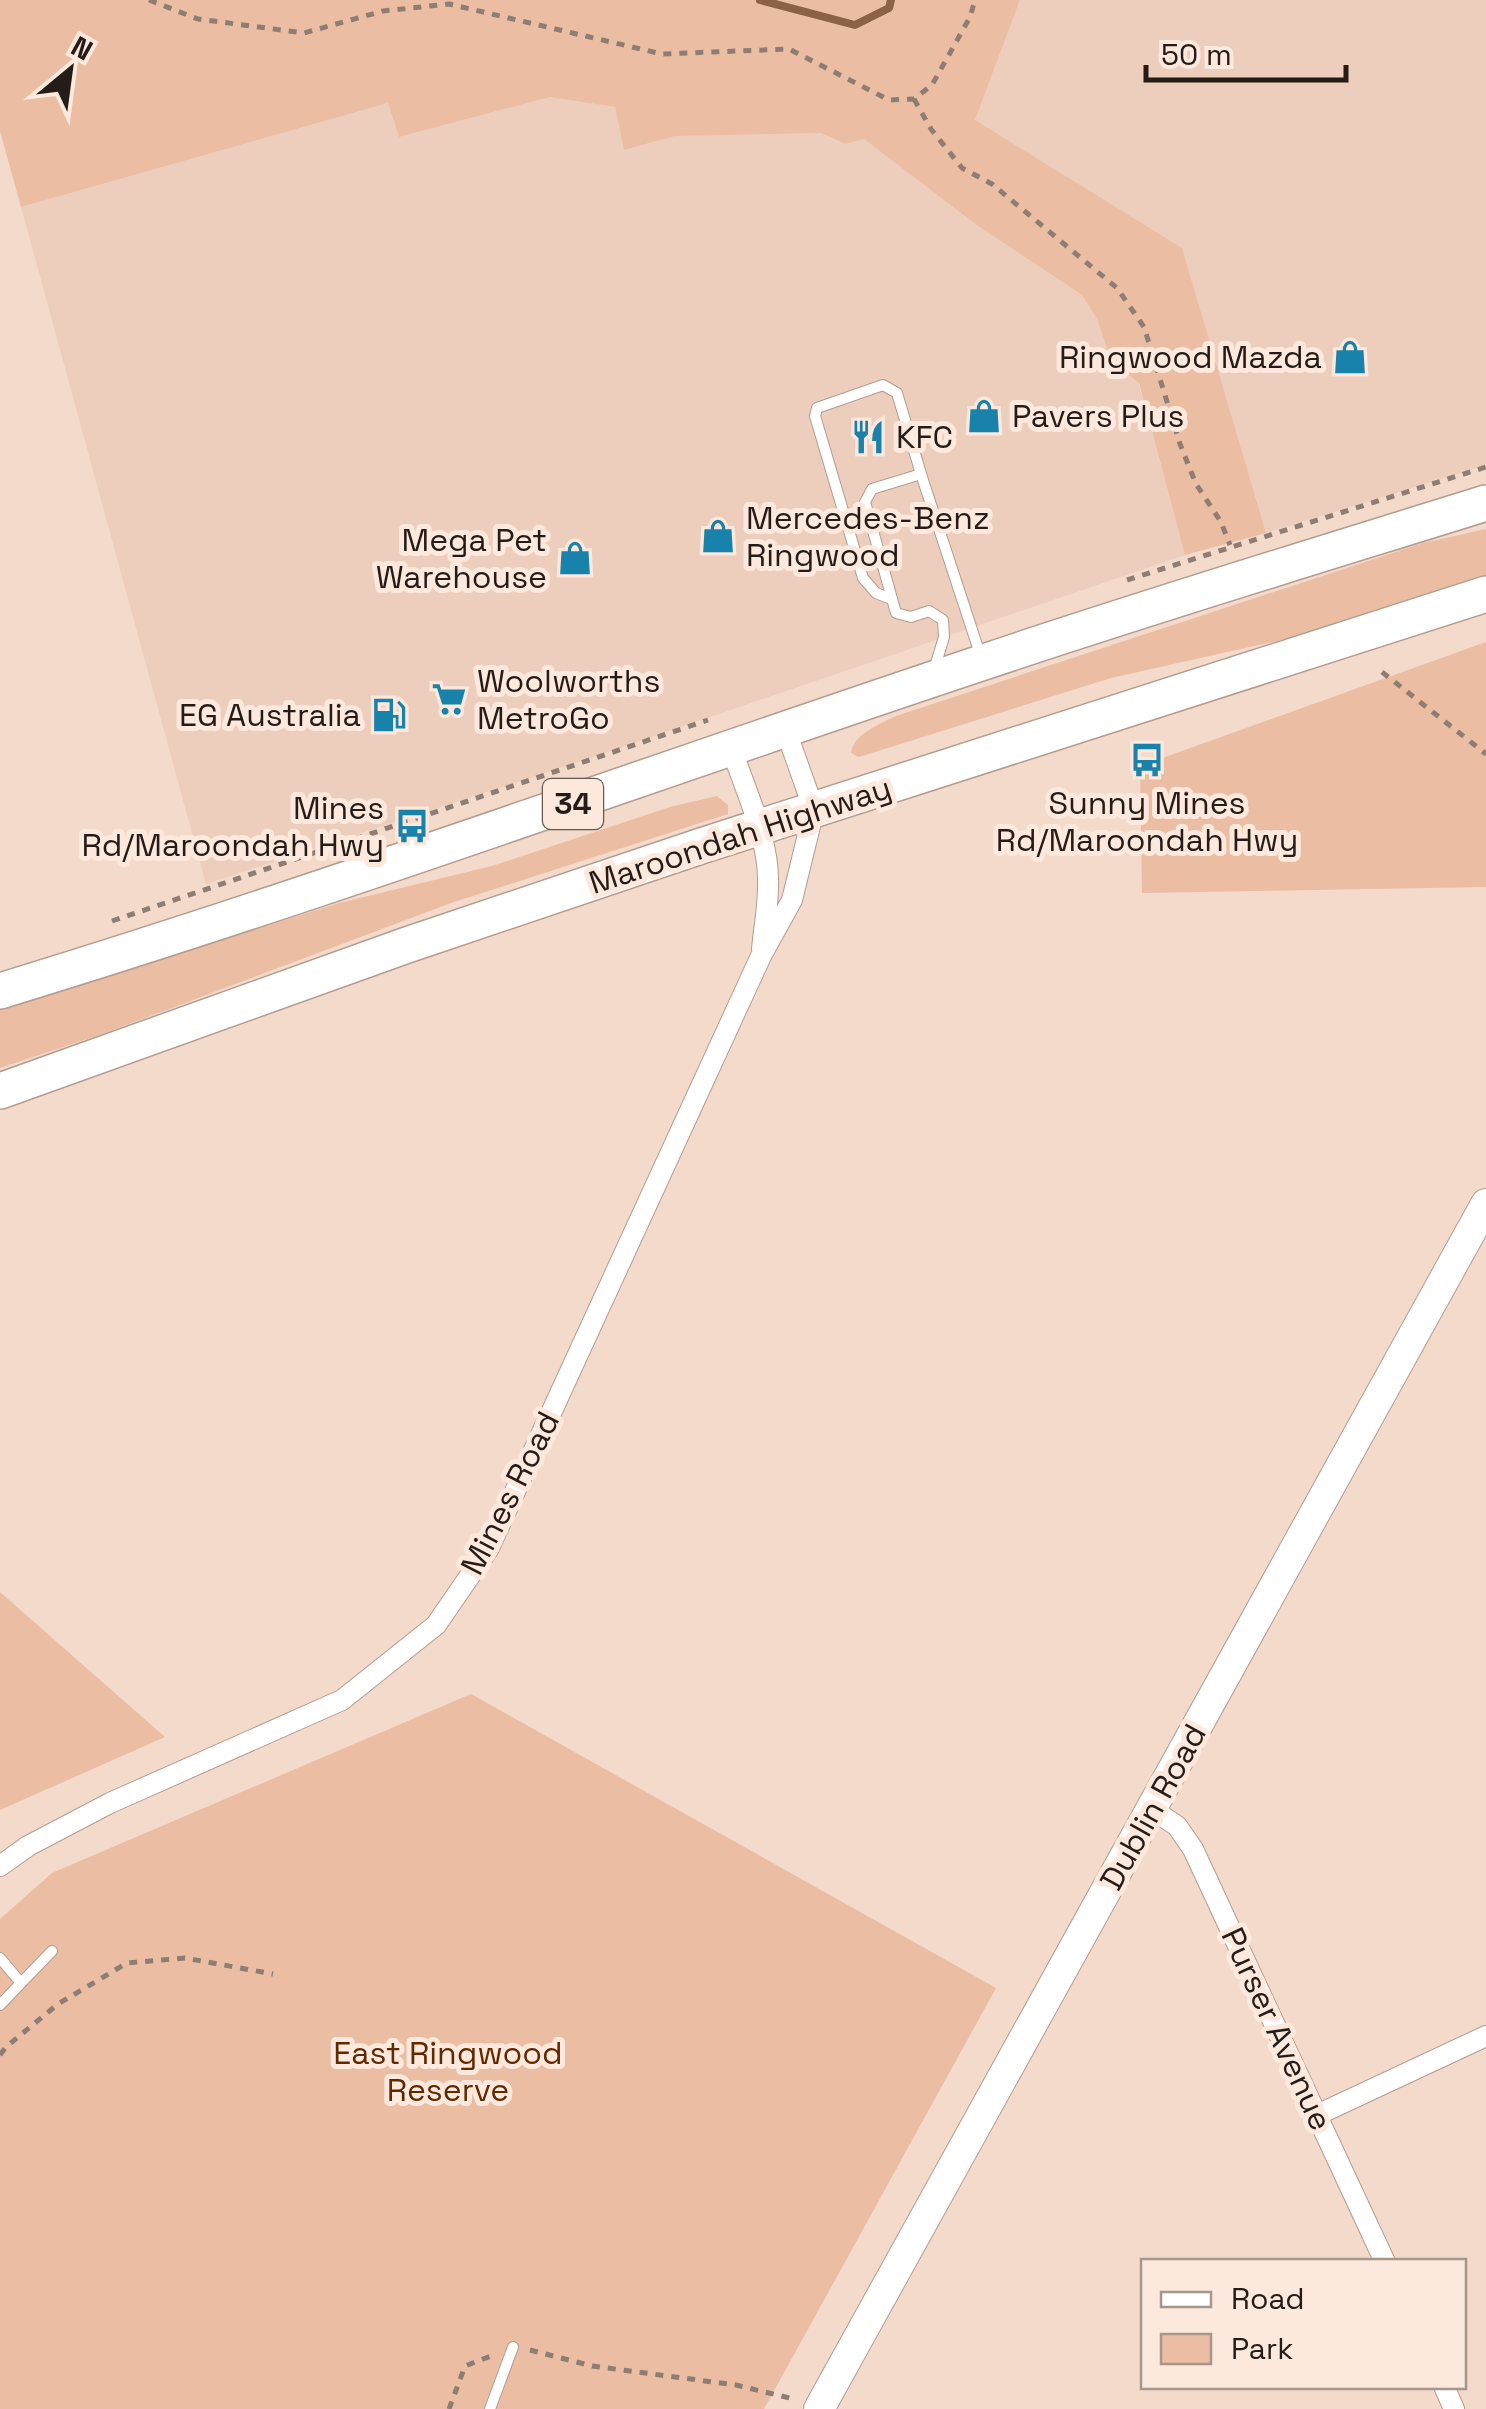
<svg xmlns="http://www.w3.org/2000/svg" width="1486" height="2409" font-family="'Space Grotesk',sans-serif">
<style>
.built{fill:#edcdbb}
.green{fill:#ebbda3}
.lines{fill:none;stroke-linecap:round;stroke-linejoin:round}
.stream{stroke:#8c6147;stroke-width:8}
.service-casing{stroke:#b49c8f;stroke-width:12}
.minor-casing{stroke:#b49c8f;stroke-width:22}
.secondary-casing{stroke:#b49c8f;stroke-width:32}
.trunk-casing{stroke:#b49c8f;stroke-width:38}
.path{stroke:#8f7d73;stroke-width:5;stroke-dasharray:8 8;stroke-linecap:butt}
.service{stroke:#fff;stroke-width:10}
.minor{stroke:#fff;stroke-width:20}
.secondary{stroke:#fff;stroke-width:30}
.trunk{stroke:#fff;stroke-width:35}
.labels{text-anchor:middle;stroke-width:10;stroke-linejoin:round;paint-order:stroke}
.shield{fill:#fce8dc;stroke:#665952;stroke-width:2.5}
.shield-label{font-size:30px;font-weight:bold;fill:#251c17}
.poi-label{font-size:32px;fill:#251c17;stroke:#fce8dc;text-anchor:end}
.street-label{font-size:32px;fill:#251c17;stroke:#fce8dc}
.park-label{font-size:32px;fill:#602a00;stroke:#fce8dc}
</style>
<rect width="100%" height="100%" fill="#f3dacb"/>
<path class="built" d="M 1020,0 L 1486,0 L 1486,465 L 1266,533 L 1182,248 L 975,120 Z
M 550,97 L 615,107 L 624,150 L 675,136 L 821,133 L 846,144 L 864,139 L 978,226 L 1082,295 L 1097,319 L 1111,360 L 1138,382 L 1185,555 L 587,759 L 206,884 L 21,207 L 388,103 L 399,137 Z"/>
<path class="green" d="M 0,0 L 1020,0 L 975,120 L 1182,248 L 1266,533 L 1185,555 L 1139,383 L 1111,360 L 1097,319 L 1082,295 L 978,226 L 864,139 L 846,144 L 821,133 L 675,136 L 624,150 L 615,107 L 550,97 L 399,137 L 388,103 L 21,207 L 0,131 Z
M 1486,529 L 1486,575 L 1308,634 L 1111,678 L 859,757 L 851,753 C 853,734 880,724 896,716 L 1423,543 Z
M 1486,642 L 1486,887 L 1142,893 L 1140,766 Z
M 717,796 L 728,805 L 728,814 L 451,903 L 105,1033 L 0,1068 L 0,1010 L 339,903 L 492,866 L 670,807 Z
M 0,1592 L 165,1737 L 0,1810 Z
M 471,1694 L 996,1988 L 764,2409 L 0,2409 L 0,1919 L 52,1873 Z"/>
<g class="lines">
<path class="stream" d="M 760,0 L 855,25 L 889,8 L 891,0"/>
<g class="service-casing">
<path id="service" d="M 891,599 L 876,593 L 863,578 L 815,416 L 817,408 L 883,385 L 897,393 L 921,474
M 934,670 L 944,637 L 943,620 L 929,611 L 911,617 L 896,613 L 865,502 L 872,489 L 921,474 L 980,654
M 0,1958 L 21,1983 L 0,2005
M 21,1983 L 52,1951
M 490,2409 L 513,2347"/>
</g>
<g class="minor-casing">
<path id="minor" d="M 732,750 C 746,792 770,841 768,886 C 768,907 764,928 762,949
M 1152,1809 L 1177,1826 L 1193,1849 L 1385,2262
M 0,1866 L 28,1846 L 110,1803 L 342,1700 L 436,1625 L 489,1548 L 761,956 L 792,900 L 814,810 L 786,731
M 1317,2115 L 1486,2036
M 1444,2386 L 1454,2409"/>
</g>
<g class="secondary-casing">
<path id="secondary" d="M 819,2409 L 1486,1204"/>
</g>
<g class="trunk-casing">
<path id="trunk" d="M 0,991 C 331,890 656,771 984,662 C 1150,606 1319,555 1486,503
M 0,1091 L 407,945 L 701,846 L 1486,594"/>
</g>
<path class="path" d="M 149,0 L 198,19 L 304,33 L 383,11 L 449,4 L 662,54 L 789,49 L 889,100 L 914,99 L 932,85 L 970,17 L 975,0
M 914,99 L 931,129 L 962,168 L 992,184 L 1117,288 L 1144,327 L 1180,444 L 1196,484 L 1221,522 L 1230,545
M 1127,580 L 1486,467
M 1382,672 L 1486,754
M 112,921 L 708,720
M 0,2055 L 6,2047 L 58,2004 L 127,1963 L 185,1958 L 273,1974
M 530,2350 L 592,2366 L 736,2385 L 794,2399
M 449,2409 L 465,2366 L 491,2356"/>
<use href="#service" class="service"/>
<use href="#minor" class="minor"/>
<use href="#secondary" class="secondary"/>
<use href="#trunk" class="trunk"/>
</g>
<defs>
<g id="shop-bare" transform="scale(2.7)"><path d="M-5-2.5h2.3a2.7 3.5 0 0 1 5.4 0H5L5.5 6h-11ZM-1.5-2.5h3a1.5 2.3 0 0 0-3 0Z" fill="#1982ab" stroke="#fce8dc" stroke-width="2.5" paint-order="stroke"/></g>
<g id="restaurant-bare" transform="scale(2.7)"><path d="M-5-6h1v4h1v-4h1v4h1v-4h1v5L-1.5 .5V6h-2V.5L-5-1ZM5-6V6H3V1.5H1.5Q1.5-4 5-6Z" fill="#1982ab" stroke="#fce8dc" stroke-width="2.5" paint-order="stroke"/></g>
<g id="supermarket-bare" transform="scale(2.7)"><path d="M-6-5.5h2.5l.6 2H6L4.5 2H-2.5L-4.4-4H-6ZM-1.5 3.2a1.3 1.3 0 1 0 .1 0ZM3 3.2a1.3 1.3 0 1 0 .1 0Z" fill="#1982ab" stroke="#fce8dc" stroke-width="2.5" paint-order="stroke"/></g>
<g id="fuel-bare" transform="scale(2.7)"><path d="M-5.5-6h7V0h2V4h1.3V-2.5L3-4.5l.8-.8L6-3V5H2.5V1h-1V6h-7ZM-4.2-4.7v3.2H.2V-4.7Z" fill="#1982ab" stroke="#fce8dc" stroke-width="2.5" paint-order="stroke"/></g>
<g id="bus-bare" transform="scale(2.7)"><path d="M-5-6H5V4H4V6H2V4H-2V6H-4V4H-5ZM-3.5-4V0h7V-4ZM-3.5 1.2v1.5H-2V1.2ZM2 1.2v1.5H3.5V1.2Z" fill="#1982ab" stroke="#fce8dc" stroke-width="2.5" paint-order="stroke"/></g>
</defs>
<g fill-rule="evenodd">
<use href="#shop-bare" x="1350" y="357"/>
<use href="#shop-bare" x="984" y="416"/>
<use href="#restaurant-bare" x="868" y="437"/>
<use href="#shop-bare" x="718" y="536"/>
<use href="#shop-bare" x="575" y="558"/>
<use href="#supermarket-bare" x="449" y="699"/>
<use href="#fuel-bare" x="389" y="715"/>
<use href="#bus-bare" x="1147" y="760"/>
<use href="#bus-bare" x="412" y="826"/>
</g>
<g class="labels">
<rect class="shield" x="543" y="779" width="60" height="50" rx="8"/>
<g class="shield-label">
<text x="573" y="814">34</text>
</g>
<g class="poi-label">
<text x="1322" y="368">Ringwood Mazda</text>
<text x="1012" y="427" text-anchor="start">Pavers Plus</text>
<text x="896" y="448" text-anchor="start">KFC</text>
<text x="746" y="529" text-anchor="start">Mercedes-Benz<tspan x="746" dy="37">Ringwood</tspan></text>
<text x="547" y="551">Mega Pet<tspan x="547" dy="37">Warehouse</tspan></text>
<text x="477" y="692" text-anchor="start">Woolworths<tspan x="477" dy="37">MetroGo</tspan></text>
<text x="361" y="726">EG Australia</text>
<text x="1147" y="814" text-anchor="middle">Sunny Mines<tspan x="1147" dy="37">Rd/Maroondah Hwy</tspan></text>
<text x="384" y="819">Mines<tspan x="384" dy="37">Rd/Maroondah Hwy</tspan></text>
</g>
<g class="street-label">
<text transform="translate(740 835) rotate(-18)" y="11">Maroondah Highway</text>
<text transform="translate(510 1493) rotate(-63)" y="11">Mines Road</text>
<text transform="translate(1153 1807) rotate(-61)" y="11">Dublin Road</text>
<text transform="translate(1277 2029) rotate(65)" y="11">Purser Avenue</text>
</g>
<g class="park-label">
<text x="448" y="2064">East Ringwood<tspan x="448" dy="37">Reserve</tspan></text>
</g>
</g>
<rect x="1141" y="2259" width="325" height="130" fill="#fce8dc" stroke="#a6968d" stroke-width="2.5"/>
<rect x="1161" y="2292" width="50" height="15" fill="#ffffff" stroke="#a6968d" stroke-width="2.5"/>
<text x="1231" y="2309" font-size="30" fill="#251c17">Road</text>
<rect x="1161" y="2334" width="50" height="30" fill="#ebbda3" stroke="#a6968d" stroke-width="2.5"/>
<text x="1231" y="2359" font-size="30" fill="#251c17">Park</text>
<g transform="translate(70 70) rotate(29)" stroke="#fce8dc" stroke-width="8" paint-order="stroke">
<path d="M0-8L18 38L0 25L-18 38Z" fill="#251c17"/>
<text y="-15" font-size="28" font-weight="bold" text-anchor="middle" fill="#251c17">N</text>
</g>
<path d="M1146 65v15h200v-15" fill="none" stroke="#251c17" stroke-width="5"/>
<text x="1161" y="65" font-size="30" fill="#251c17" stroke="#fce8dc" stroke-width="8" paint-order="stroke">50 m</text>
</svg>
